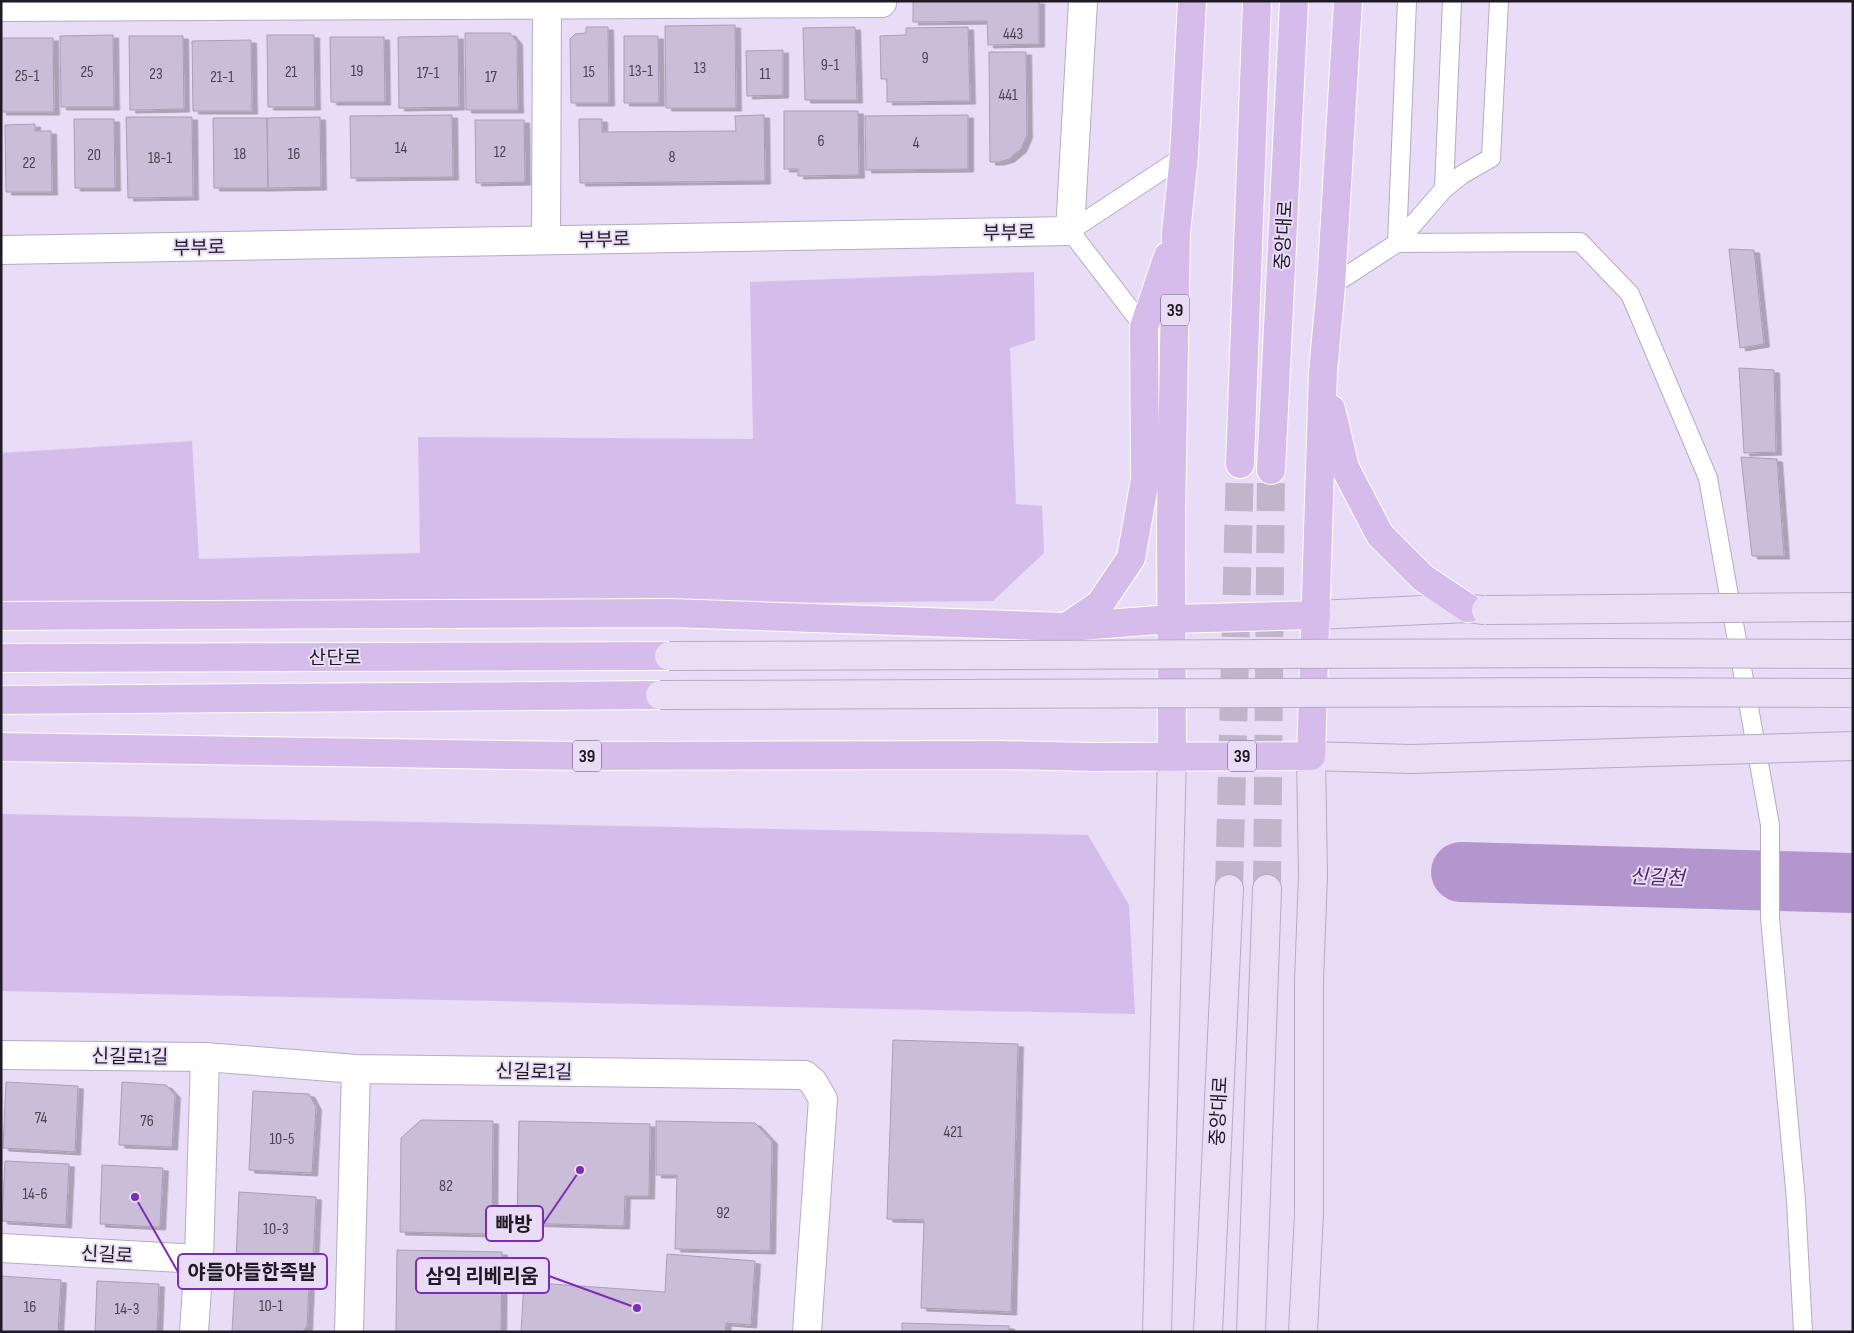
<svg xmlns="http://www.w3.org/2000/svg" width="1854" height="1333" font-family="'Sofia Sans Condensed','Noto Sans KR',sans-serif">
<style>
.green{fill:#d4bdeb}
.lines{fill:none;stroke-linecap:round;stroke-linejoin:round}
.river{stroke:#b396ce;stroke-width:60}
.building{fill:#cabdd7;stroke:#aa9eb6;filter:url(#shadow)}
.primary-tunnel{stroke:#c1b5cc;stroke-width:28;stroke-dasharray:28 14;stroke-linecap:butt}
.service-casing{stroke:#b7abc4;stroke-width:20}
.minor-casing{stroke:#b7abc4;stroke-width:30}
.secondary-casing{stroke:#b7abc4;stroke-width:30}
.primary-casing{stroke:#fff;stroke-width:30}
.service{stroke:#fff;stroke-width:18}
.minor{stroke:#fff;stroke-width:28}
.secondary{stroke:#eadef5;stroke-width:28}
.primary{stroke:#d5bceb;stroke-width:28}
.secondary-bridge-casing{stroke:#b7abc4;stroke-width:30;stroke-linecap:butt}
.secondary-bridge{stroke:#eadef5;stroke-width:28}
.labels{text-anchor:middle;stroke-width:4;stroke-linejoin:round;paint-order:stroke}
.number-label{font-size:16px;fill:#4a4351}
.shield{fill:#e9dcf6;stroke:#5c5463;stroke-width:1}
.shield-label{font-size:18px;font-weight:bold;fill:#1f1a24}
.street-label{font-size:19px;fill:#1f1a24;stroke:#e9dcf6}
.water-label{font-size:20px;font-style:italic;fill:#4d2669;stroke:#e9dcf6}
.leader{fill:none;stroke:#7b2cbf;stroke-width:2}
.callout-dot{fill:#7b2cbf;stroke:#e9dcf6;stroke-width:2}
.callout{fill:#e9dcf6;stroke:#7b2cbf;stroke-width:2}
.callout-label{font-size:20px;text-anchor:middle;font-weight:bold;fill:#1f1a24}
</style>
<defs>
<filter id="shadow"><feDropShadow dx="5.5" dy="3" stdDeviation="0" flood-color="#0004"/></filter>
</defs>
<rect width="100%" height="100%" fill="#e9dcf6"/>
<path class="green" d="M 1034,272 L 1035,340 L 1010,348 L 1016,504 L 1042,506 L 1044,553 L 993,601 L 1,610 L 1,453 L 192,441 L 199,559 L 420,553 L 418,437 L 753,439 L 750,282 Z
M 1,814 L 1088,835 L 1129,905 L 1135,1014 L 1,991 Z"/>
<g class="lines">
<path class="river" d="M 1461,872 L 1853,883"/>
</g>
<path class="building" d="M 913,1 L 1039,1 L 1039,44 L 988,45 L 987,21 L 913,22 Z
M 735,25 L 736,108 L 666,108 L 665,26 Z
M 586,27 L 608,27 L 609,103 L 571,103 L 570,39 L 575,34 L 586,33 Z
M 855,27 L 857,100 L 805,100 L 803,28 Z
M 968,27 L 970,101 L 887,102 L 887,79 L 881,79 L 880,36 L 906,35 L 906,28 Z
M 465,33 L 510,33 L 517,42 L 518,110 L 466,110 Z
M 113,35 L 114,107 L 61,107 L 60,36 Z
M 267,35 L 314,35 L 315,107 L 268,107 Z
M 129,36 L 183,36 L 184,109 L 130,110 Z
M 458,36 L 459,107 L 399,108 L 398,37 Z
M 624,36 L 658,36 L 659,103 L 624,103 Z
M 330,37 L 384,37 L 385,102 L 331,102 Z
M 1,38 L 53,38 L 54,112 L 1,112 Z
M 251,40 L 252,111 L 193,111 L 192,41 Z
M 783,50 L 783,95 L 747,96 L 746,51 Z
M 989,52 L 1026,52 L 1027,135 L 1021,149 L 1009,159 L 999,162 L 990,162 Z
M 784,111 L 858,111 L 859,175 L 798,176 L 798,169 L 784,169 Z
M 452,115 L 453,177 L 351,178 L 350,116 Z
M 764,115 L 765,181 L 580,183 L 579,119 L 602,119 L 602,132 L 736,131 L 735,116 Z
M 968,115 L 968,169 L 866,170 L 865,116 Z
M 126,117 L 192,117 L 193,197 L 128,198 Z
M 320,117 L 321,187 L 268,188 L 267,118 Z
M 213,118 L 267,118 L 268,188 L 214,188 Z
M 74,119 L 114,119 L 115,188 L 75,188 Z
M 475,120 L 524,120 L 525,182 L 476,183 Z
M 35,124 L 35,131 L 51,131 L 52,192 L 6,192 L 5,125 Z
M 1729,249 L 1754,250 L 1764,344 L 1740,348 Z
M 1739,368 L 1774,370 L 1776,452 L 1744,453 Z
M 1741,457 L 1777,459 L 1784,556 L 1752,556 Z
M 893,1040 L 1018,1044 L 1011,1312 L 921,1308 L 924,1220 L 887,1219 Z
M 6,1082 L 78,1086 L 75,1152 L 3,1148 Z
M 122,1082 L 166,1085 L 175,1095 L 172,1147 L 119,1145 Z
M 253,1091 L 309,1094 L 316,1107 L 312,1173 L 249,1170 Z
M 421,1120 L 493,1121 L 492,1234 L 400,1232 L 401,1138 Z
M 519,1121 L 650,1124 L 649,1196 L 625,1196 L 624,1226 L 517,1223 Z
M 656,1121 L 755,1123 L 772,1141 L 770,1251 L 675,1249 L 677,1175 L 656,1175 Z
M 5,1161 L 69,1164 L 66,1225 L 2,1221 Z
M 102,1165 L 163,1168 L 160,1227 L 100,1224 Z
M 239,1192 L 316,1197 L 313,1264 L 236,1260 Z
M 397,1250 L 502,1252 L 501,1332 L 396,1332 Z
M 667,1254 L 755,1261 L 751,1325 L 726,1323 L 725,1332 L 521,1332 L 524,1282 L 665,1292 Z
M 1,1276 L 61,1280 L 58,1332 L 1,1332 Z
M 235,1279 L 309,1283 L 307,1327 L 302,1332 L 232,1332 Z
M 97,1281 L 159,1284 L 157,1332 L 95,1332 Z
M 902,1323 L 1009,1326 L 1009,1332 L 902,1332 Z"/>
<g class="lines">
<path class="primary-tunnel" d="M 1229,889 L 1240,464
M 1267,889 L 1271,470"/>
<g class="service-casing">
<path id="service" d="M 1407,1 L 1397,243 L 1580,242 L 1630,294 L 1708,478 L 1770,825 L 1770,918 L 1796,1200 L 1803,1332
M 1444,189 L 1452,1
M 1331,286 L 1397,243 L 1444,189 L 1463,174 L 1491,158 L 1499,1
M 1144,327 L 1070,231 L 1184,156"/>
</g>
<g class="minor-casing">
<path id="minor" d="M 1,7 L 882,3 L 882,1
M 546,240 L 547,5
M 1,250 L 1070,231 L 1083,1
M 1,1055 L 205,1057 L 356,1069 L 805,1075 L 813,1082 L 823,1099 L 807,1332
M 1,1248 L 199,1259
M 194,1332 L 199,1259 L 205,1057
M 349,1332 L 356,1069"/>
</g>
<g class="secondary-casing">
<path id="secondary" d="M 1316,615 L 1468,608 L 1482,610
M 1157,1332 L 1172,757
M 1208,1332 L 1229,889
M 1251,1332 L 1267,889
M 1303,1332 L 1309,1213 L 1309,980 L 1313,876 L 1311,756 L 1411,759"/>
</g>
<g class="primary-casing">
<path id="primary" d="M 1331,409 L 1345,468 L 1380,535 L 1423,578 L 1468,608
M 1240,464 L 1257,1
M 1271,470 L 1294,1
M 1,616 L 670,613 L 1067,627 L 1171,619 L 1316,615
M 1068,626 L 1100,604 L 1131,558 L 1145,480 L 1144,327 L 1168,256
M 1,658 L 669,656
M 1,700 L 660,695
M 1,747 L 579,756 L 1000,755 L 1093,757 L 1311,756 L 1323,372 L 1331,286 L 1348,1
M 1172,757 L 1171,520 L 1176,233 L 1184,156 L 1192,1"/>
</g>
<use href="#service" class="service"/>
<use href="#minor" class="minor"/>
<use href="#secondary" class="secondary"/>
<use href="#primary" class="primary"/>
<g class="secondary-bridge-casing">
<path id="secondary-bridge" d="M 1486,610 L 1853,607
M 669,656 L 1602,653 L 1853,654
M 660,695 L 1592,692 L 1853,693
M 1411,759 L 1853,746"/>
</g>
<use href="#secondary-bridge" class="secondary-bridge"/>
</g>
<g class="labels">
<g class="number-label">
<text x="1013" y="39">443</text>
<text x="925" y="63">9</text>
<text x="830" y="70">9-1</text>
<text x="700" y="73">13</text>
<text x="357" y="76">19</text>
<text x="641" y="76">13-1</text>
<text x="87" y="77">25</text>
<text x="291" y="77">21</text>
<text x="589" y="77">15</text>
<text x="428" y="78">17-1</text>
<text x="156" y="79">23</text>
<text x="765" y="79">11</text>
<text x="27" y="81">25-1</text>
<text x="222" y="82">21-1</text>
<text x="491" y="82">17</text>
<text x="1008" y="100">441</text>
<text x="821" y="146">6</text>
<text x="916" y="148">4</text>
<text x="401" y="153">14</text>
<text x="500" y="157">12</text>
<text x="240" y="159">18</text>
<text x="294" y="159">16</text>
<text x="94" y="160">20</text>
<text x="672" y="162">8</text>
<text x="160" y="163">18-1</text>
<text x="29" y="168">22</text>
<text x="41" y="1123">74</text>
<text x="147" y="1126">76</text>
<text x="953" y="1137">421</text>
<text x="282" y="1144">10-5</text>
<text x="446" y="1191">82</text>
<text x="35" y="1199">14-6</text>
<text x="723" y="1218">92</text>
<text x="276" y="1234">10-3</text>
<text x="271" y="1311">10-1</text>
<text x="30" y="1312">16</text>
<text x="127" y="1314">14-3</text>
</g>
<g class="shield">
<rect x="1161" y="294.5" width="28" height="31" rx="4"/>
<rect x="573" y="740.5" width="28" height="31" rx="4"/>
<rect x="1228" y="740.5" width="28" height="31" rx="4"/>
</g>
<g class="shield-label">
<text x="1175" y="316">39</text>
<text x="587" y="762">39</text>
<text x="1242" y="762">39</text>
</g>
<g class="street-label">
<text transform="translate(1009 232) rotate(-1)" y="7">부부로</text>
<text transform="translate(1283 235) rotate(-87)" y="7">중앙대로</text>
<text transform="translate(604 239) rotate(-1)" y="7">부부로</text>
<text transform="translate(199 247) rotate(-1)" y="7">부부로</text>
<text x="335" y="664">산단로</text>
<text transform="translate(130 1056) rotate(1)" y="7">신길로1길</text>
<text transform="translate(534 1071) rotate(1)" y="7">신길로1길</text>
<text transform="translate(1218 1111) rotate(-87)" y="7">중앙대로</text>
<text transform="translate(107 1254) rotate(3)" y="7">신길로</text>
</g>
<g class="water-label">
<text transform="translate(1657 877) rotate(2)" y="7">신길천</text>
</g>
</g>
<path class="leader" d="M580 1170L543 1224M135 1197L178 1272M637 1308L549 1276"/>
<g class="callout-dot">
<circle cx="580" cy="1170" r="5"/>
<circle cx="135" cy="1197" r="5"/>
<circle cx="637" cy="1308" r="5"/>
</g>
<g class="callout">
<rect x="486" y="1206" width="57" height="35" rx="5"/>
<rect x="178" y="1254" width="149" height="35" rx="5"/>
<rect x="416" y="1258" width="133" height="35" rx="5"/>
</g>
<g class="callout-label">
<text x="514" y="1231">빠방</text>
<text x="252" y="1279">야들야들한족발</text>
<text x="482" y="1283">삼익 리베리움</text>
</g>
<rect width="1854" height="1333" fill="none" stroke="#1f1a24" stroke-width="5"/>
</svg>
